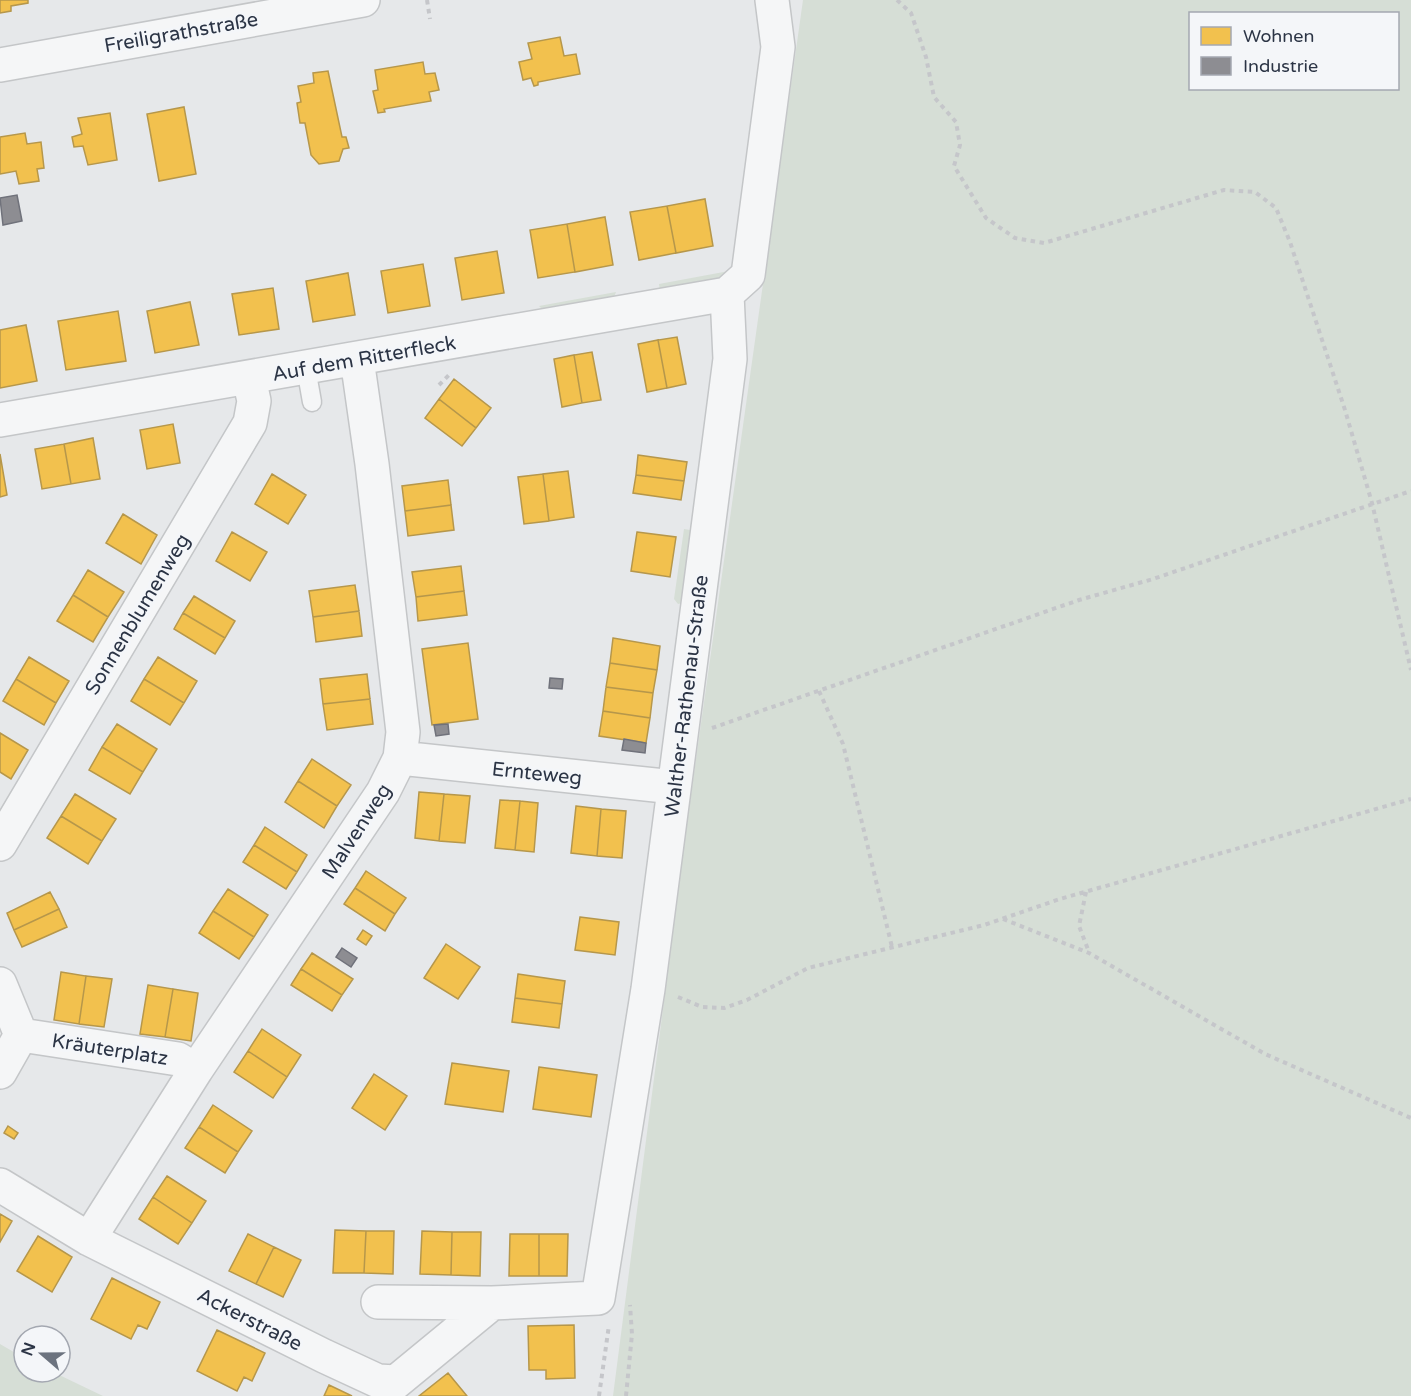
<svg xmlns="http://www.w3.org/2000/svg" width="1411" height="1396" font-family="'Varela Round',sans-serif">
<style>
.green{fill:#d6ded6;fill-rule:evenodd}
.homes{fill:#f2c14e;stroke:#b6974b;stroke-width:1.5}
.industry{fill:#8d8d92;stroke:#70727b;stroke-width:1.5}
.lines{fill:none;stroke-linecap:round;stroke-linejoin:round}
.service-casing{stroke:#c4c6c8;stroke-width:21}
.minor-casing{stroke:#c4c6c8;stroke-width:36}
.tertiary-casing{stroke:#c4c6c8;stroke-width:36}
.path{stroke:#c5c6ca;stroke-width:4;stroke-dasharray:4.5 4.5;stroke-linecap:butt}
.service{stroke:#f5f6f7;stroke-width:18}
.minor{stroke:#f5f6f7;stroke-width:33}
.tertiary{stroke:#f5f6f7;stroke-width:33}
.labels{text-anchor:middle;stroke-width:6;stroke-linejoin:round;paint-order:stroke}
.street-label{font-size:20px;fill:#2b3445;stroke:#f4f6f9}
</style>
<rect width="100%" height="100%" fill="#e6e8ea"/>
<path class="green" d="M 803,0 L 1411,0 L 1411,1396 L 613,1396 L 687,823 ZM 1190,14 L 1398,14 L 1398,88 L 1190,88 Z
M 729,271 L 720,279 L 660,291 L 659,284 Z
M 616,292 L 613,300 L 545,312 L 539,306 Z
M 691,523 L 698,529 L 687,602 L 678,604 L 674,599 L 684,529 L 690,530 Z
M 0,1344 L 24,1358 L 24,1372 L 53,1372 L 103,1396 L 0,1396 Z"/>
<path class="homes" d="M 0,0 L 28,0 L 28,3 L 11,6 L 11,11 L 0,13 Z
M 560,37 L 564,56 L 576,54 L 580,74 L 538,82 L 538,85 L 534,86 L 531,78 L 523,80 L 519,62 L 532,59 L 528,43 Z
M 423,62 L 425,74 L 435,73 L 439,90 L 429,92 L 431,101 L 384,109 L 385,112 L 378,113 L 373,91 L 378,90 L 375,70 Z
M 328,71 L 342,137 L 346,137 L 349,148 L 343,149 L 339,161 L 319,164 L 311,155 L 305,123 L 300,123 L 297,103 L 301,102 L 298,86 L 314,83 L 313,73 Z
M 184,107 L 196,174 L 159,181 L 147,114 Z
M 110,113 L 117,160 L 88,165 L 83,146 L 74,147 L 72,137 L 82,134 L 78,118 Z
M 25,133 L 27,144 L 41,142 L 44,168 L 37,169 L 39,181 L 19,184 L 16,171 L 0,174 L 0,137 Z
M 705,199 L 713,246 L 676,253 L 667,206 Z
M 667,206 L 676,253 L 639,260 L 630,212 Z
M 605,217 L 613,265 L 575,272 L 567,224 Z
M 567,224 L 575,272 L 538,278 L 530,230 Z
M 497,251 L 504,293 L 462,300 L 455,258 Z
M 423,264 L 430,306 L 388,313 L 381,271 Z
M 348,273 L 355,315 L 313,322 L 306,281 Z
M 273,288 L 279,329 L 239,335 L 232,294 Z
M 190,302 L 199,345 L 155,353 L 147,311 Z
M 118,311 L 126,361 L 66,370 L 58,321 Z
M 26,325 L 37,381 L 0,388 L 0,330 Z
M 677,337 L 686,384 L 667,388 L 658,340 Z
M 658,340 L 667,388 L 647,392 L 638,344 Z
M 592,352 L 601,400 L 582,403 L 574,355 Z
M 574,355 L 582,403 L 562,407 L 554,359 Z
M 454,379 L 491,408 L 476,428 L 439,399 Z
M 439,399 L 476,428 L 462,446 L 425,418 Z
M 173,424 L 180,463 L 147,469 L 140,430 Z
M 93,438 L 100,479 L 71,484 L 64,444 Z
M 64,444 L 71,484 L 42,489 L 35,449 Z
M 0,454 L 7,495 L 0,497 Z
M 638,455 L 687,462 L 684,481 L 636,475 Z
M 568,471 L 574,517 L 549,521 L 543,474 Z
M 272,474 L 306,495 L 288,524 L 255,504 Z
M 543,474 L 549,521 L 524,524 L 518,477 Z
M 636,475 L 684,481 L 681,500 L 633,493 Z
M 448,480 L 451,505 L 405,511 L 402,486 Z
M 451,505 L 454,530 L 408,536 L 405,511 Z
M 123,514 L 157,535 L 141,564 L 106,543 Z
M 232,532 L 267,552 L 250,581 L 216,561 Z
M 637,532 L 676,537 L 670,577 L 631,571 Z
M 461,566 L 464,591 L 416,597 L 412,572 Z
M 88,570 L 124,592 L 108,617 L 73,595 Z
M 355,585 L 359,611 L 313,617 L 309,591 Z
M 464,591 L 467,615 L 418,621 L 416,597 Z
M 73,595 L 108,617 L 93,642 L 57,621 Z
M 194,596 L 235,621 L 225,638 L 183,613 Z
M 359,611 L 362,636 L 316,642 L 313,617 Z
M 183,613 L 225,638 L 215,654 L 174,629 Z
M 613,638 L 660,646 L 657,670 L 610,663 Z
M 468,643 L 478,719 L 432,725 L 422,649 Z
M 29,657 L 69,681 L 56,703 L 16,679 Z
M 158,657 L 197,681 L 184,703 L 144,679 Z
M 610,663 L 657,670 L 653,693 L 606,687 Z
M 367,674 L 370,699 L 323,704 L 320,679 Z
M 16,679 L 56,703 L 44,725 L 3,701 Z
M 144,679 L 184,703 L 170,725 L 131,701 Z
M 606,687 L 653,693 L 650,718 L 603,711 Z
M 370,699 L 373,724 L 327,730 L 323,704 Z
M 603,711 L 650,718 L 646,743 L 599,736 Z
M 117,724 L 157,749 L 143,772 L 102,747 Z
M 0,733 L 28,750 L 11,779 L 0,772 Z
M 102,747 L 143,772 L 130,794 L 89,770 Z
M 312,759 L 351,785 L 337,806 L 298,781 Z
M 298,781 L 337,806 L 324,828 L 285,802 Z
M 419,792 L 444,794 L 439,841 L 415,838 Z
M 75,794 L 116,819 L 102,841 L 61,816 Z
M 444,794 L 470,796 L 465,843 L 439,841 Z
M 500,800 L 520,801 L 515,850 L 495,848 Z
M 520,801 L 538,803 L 534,852 L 515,850 Z
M 576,806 L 601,809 L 597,856 L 571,853 Z
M 601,809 L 626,811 L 622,858 L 597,856 Z
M 61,816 L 102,841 L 88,864 L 47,838 Z
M 265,827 L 307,855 L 297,872 L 254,845 Z
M 254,845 L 297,872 L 286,889 L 243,862 Z
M 366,871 L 406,898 L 395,914 L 355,888 Z
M 355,888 L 395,914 L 385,931 L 344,904 Z
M 228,889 L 268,915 L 254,937 L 213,911 Z
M 50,892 L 59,909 L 14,930 L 7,913 Z
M 59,909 L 67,927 L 22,947 L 14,930 Z
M 213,911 L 254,937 L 239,959 L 199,933 Z
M 580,917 L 619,922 L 615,955 L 575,950 Z
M 363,930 L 372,936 L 366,945 L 357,939 Z
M 446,944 L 480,967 L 458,999 L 424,978 Z
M 312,953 L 353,979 L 342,995 L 301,969 Z
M 301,969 L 342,995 L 332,1011 L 291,985 Z
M 61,972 L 86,976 L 79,1024 L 54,1020 Z
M 518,974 L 565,981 L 562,1004 L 515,998 Z
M 86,976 L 112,979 L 104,1027 L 79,1024 Z
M 148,985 L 173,989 L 165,1037 L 140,1034 Z
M 173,989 L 198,993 L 191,1041 L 165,1037 Z
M 515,998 L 562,1004 L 559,1028 L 512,1022 Z
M 262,1029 L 301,1055 L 287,1077 L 248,1051 Z
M 248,1051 L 287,1077 L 273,1098 L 234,1072 Z
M 452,1063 L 509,1071 L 503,1112 L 445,1104 Z
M 539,1067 L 597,1075 L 591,1117 L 533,1109 Z
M 374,1074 L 407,1096 L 385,1130 L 352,1108 Z
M 213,1105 L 252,1131 L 238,1152 L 199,1127 Z
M 8,1126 L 18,1133 L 14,1139 L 4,1133 Z
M 199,1127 L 238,1152 L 225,1173 L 185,1148 Z
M 167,1176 L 206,1201 L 192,1223 L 153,1197 Z
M 153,1197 L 192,1223 L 178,1244 L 139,1219 Z
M 0,1214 L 12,1221 L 0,1242 Z
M 335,1230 L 366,1231 L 364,1273 L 333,1273 Z
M 366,1231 L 394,1231 L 393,1274 L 364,1273 Z
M 422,1231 L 452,1232 L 451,1275 L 420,1274 Z
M 452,1232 L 481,1232 L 480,1276 L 451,1275 Z
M 248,1234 L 274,1247 L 256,1284 L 229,1271 Z
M 510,1234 L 539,1234 L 539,1276 L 509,1276 Z
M 539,1234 L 568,1234 L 567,1276 L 539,1276 Z
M 38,1236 L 72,1257 L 52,1292 L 17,1271 Z
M 274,1247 L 301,1260 L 283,1297 L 256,1284 Z
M 112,1278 L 160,1302 L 147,1329 L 138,1325 L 131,1339 L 91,1319 Z
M 574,1325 L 575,1378 L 546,1379 L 546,1370 L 529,1370 L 528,1326 Z
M 217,1330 L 265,1353 L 252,1381 L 244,1377 L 237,1391 L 197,1371 Z
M 448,1373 L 467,1396 L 419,1396 Z
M 329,1385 L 352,1396 L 324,1396 Z"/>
<path class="industry" d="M 17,195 L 22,221 L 3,225 L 0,198 Z
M 550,678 L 563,679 L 562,689 L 549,688 Z
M 448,724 L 449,734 L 436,736 L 434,725 Z
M 624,739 L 646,743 L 645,753 L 622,750 Z
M 342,948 L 357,958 L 351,967 L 336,957 Z"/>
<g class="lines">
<g class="service-casing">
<path id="service" d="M 306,368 L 312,402"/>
</g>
<g class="minor-casing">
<path id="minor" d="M 727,294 L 748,275 L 778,47 L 772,0
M 0,420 L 727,294
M 400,758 L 674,787
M 0,844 L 250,423 L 254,401 L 249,378
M 0,984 L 21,1035 L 0,1072
M 21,1035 L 178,1059 L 196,1070
M 0,1185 L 89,1239 L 324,1356 L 378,1381 L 396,1382 L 492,1303
M 89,1239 L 196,1070 L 383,792 L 400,758 L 403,732 L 372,464 L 357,359
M 378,1302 L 492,1303 L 598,1298 L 648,989 L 730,359 L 727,294"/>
</g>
<g class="tertiary-casing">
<path id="tertiary" d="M 0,65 L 363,0"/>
</g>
<path class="path" d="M 427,0 L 430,19
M 897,0 L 911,13 L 926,57 L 934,97 L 956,122 L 960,145 L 954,166 L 986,218 L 1015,238 L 1044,243 L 1224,190 L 1255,192 L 1276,208 L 1290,242 L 1345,410 L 1372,503 L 1411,670
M 439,385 L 450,374
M 819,691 L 843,744 L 892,947
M 712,728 L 1079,600 L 1153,579 L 1411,491
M 1086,892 L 1079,926 L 1089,952
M 1003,919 L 1089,953 L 1265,1054 L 1411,1118
M 678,997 L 702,1007 L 724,1008 L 747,1000 L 808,968 L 984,925 L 1060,899 L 1411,799
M 599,1396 L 609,1325
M 626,1396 L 632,1334 L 630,1305"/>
<use href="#service" class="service"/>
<use href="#minor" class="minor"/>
<use href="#tertiary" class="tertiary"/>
</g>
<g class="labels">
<g class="street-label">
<text transform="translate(181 32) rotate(-10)" y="7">Freiligrathstraße</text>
<text transform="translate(364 358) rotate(-10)" y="7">Auf dem Ritterfleck</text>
<text transform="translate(137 614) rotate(-59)" y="7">Sonnenblumenweg</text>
<text transform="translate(686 696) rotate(-83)" y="7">Walther-Rathenau-Straße</text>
<text transform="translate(537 773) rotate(6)" y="7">Ernteweg</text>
<text transform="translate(356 831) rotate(-57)" y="7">Malvenweg</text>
<text transform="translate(110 1049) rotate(9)" y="7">Kräuterplatz</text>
<text transform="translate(250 1319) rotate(27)" y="7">Ackerstraße</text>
</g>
</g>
<rect x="1189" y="12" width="210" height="78" fill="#f4f6f9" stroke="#a4a8b1" stroke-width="1.5"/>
<rect x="1201" y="27" width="30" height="18" fill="#f2c14e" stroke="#a4a8b1" stroke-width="1.5"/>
<text x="1243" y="42" font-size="18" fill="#2b3445">Wohnen</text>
<rect x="1201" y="57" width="30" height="18" fill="#8d8d92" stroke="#a4a8b1" stroke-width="1.5"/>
<text x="1243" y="72" font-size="18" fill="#2b3445">Industrie</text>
<g transform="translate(42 1354) rotate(290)"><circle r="28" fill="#f4f6f9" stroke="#a4a8b1" stroke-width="1.5"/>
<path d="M0-4.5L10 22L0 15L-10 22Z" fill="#6c737f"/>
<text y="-9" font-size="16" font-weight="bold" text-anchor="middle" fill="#2b3445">N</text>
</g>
</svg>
